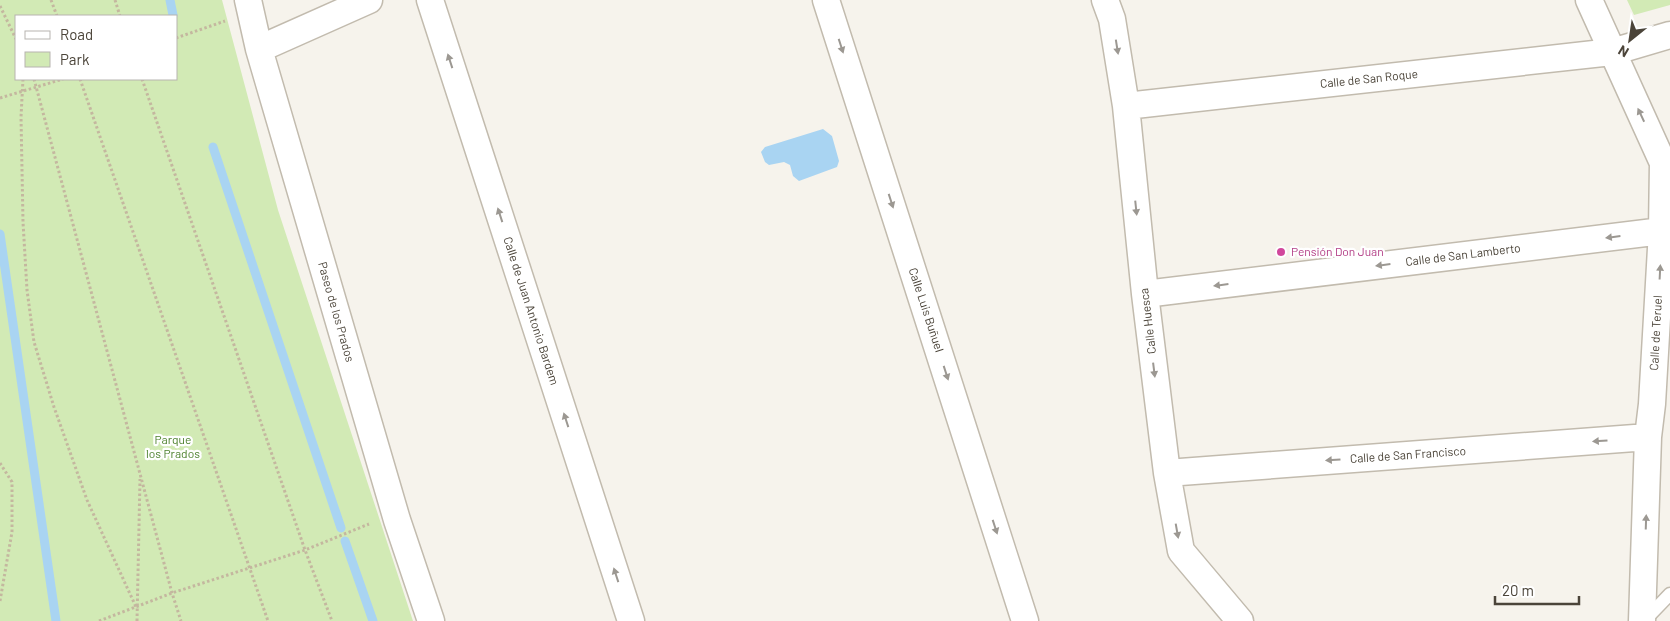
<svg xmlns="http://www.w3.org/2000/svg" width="1670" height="621" font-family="Barlow,sans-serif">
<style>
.green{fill:#d2eab5;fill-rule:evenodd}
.water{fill:#a9d4f2}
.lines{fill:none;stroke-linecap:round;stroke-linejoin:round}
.stream{stroke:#a9d4f2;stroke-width:9}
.service-casing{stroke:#c2bbae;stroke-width:15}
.minor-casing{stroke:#c2bbae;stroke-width:29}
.path{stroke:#c4b79f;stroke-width:3;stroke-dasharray:2.5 2.5;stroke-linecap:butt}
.service{stroke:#fff;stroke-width:12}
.minor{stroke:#fff;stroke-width:26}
.oneway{fill:#9c9892}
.hotel-dot{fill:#d1479c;stroke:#fff;stroke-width:2}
.labels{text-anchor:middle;stroke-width:4.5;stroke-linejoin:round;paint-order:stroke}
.street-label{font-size:12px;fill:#4b4439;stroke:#fff}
.hotel-label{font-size:12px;fill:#b23c85;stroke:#fff;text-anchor:start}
.park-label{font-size:12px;fill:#4a7f2a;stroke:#fff}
</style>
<rect width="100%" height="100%" fill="#f6f3ec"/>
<path class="green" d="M 0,0 L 222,0 L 278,210 L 413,621 L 0,621 ZM 16,16 L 176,16 L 176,79 L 16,79 Z
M 1627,0 L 1670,0 L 1670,5 L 1634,15 Z"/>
<path class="water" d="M 823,129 L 832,136 L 839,161 L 837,167 L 799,181 L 793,176 L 790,165 L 784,162 L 769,165 L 765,162 L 761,152 L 765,147 Z"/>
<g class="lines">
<path class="stream" d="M 170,0 L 173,15
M 213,147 L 341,528
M 0,234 L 56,621
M 345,541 L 373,621"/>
<g class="service-casing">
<path id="service" d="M 1644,621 L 1670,594"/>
</g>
<g class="minor-casing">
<path id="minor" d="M 248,0 L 259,49 L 397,520 L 431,621
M 430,0 L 631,621
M 826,0 L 1025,621
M 1105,0 L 1112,19 L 1126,106 L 1145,294 L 1167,473 L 1181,551 L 1240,621
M 1589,0 L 1663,163 L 1662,231 L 1652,404 L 1648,437 L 1642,621
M 259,49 L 369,0
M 1126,106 L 1612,52 L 1670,35
M 1145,294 L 1662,231
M 1167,473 L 1648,437"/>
</g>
<path class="path" d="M 51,0 L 57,16
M 115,0 L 120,16
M 0,6 L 16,39
M 176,38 L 225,21
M 23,79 L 21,117 L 23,222 L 27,290 L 34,342 L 54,407 L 87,500 L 136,607
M 34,79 L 172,593 L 181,621
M 80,79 L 268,621
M 142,79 L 305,550 L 332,621
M 0,98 L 63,79
M 0,463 L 12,482 L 12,532 L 0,601
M 99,621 L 172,593 L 305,550 L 369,524
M 137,621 L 140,479"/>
<use href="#service" class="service"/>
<use href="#minor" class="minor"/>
</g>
<defs><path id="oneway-solid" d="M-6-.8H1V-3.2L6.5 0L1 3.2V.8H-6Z" transform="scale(1.25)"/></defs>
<g class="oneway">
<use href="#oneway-solid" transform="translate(841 46) rotate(72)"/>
<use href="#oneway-solid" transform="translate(1117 47) rotate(81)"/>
<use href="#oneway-solid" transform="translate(450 61) rotate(-108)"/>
<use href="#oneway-solid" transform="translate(1641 115) rotate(-115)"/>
<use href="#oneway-solid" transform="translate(891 201) rotate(72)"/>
<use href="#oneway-solid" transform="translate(1136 208) rotate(84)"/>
<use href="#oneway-solid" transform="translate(500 215) rotate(-108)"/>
<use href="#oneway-solid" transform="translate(1613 237) rotate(173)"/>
<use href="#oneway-solid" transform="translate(1383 265) rotate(173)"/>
<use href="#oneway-solid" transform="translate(1660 272) rotate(-87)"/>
<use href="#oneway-solid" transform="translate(1221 285) rotate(173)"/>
<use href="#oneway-solid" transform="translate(1154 370) rotate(83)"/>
<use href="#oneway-solid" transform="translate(946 373) rotate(72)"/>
<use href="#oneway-solid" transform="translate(566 420) rotate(-108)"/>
<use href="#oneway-solid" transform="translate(1600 441) rotate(176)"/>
<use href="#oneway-solid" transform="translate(1333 460) rotate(176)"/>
<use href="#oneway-solid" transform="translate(1646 522) rotate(-88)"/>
<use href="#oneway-solid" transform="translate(995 527) rotate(72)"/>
<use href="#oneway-solid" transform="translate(1177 531) rotate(80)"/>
<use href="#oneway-solid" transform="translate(616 575) rotate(-108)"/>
</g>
<circle class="hotel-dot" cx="1281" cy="252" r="5"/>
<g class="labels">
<g class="street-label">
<text transform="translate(1369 79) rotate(-6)" y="4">Calle de San Roque</text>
<text transform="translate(1463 255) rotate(-7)" y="4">Calle de San Lamberto</text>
<text transform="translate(926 310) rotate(72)" y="4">Calle Luis Buñuel</text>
<text transform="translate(531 311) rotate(72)" y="4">Calle de Juan Antonio Bardem</text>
<text transform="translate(336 312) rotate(74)" y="4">Paseo de los Prados</text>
<text transform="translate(1148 321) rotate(-97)" y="4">Calle Huesca</text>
<text transform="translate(1656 333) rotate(-87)" y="4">Calle de Teruel</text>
<text transform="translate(1408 455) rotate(-4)" y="4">Calle de San Francisco</text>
</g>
<g class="hotel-label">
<text x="1291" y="256">Pensión Don Juan</text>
</g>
<g class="park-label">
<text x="173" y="444">Parque<tspan x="173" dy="14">los Prados</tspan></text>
</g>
</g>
<rect x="15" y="15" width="162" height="65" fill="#ffffff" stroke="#b7b4b0"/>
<rect x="25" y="31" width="25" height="8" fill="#ffffff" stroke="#b7b4b0"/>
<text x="60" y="40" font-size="15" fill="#4b4439">Road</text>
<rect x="25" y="52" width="25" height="15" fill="#d2eab5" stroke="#b7b4b0"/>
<text x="60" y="65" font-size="15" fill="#4b4439">Park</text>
<g transform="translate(1630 40) rotate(210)" stroke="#ffffff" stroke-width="4" paint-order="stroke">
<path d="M0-4L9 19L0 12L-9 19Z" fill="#4b4439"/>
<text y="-8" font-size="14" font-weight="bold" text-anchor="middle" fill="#4b4439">N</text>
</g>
<path d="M1495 596v8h84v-8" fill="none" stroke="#4b4439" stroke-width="2.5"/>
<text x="1502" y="596" font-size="15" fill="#4b4439" stroke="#ffffff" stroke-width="4" paint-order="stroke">20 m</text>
</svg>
